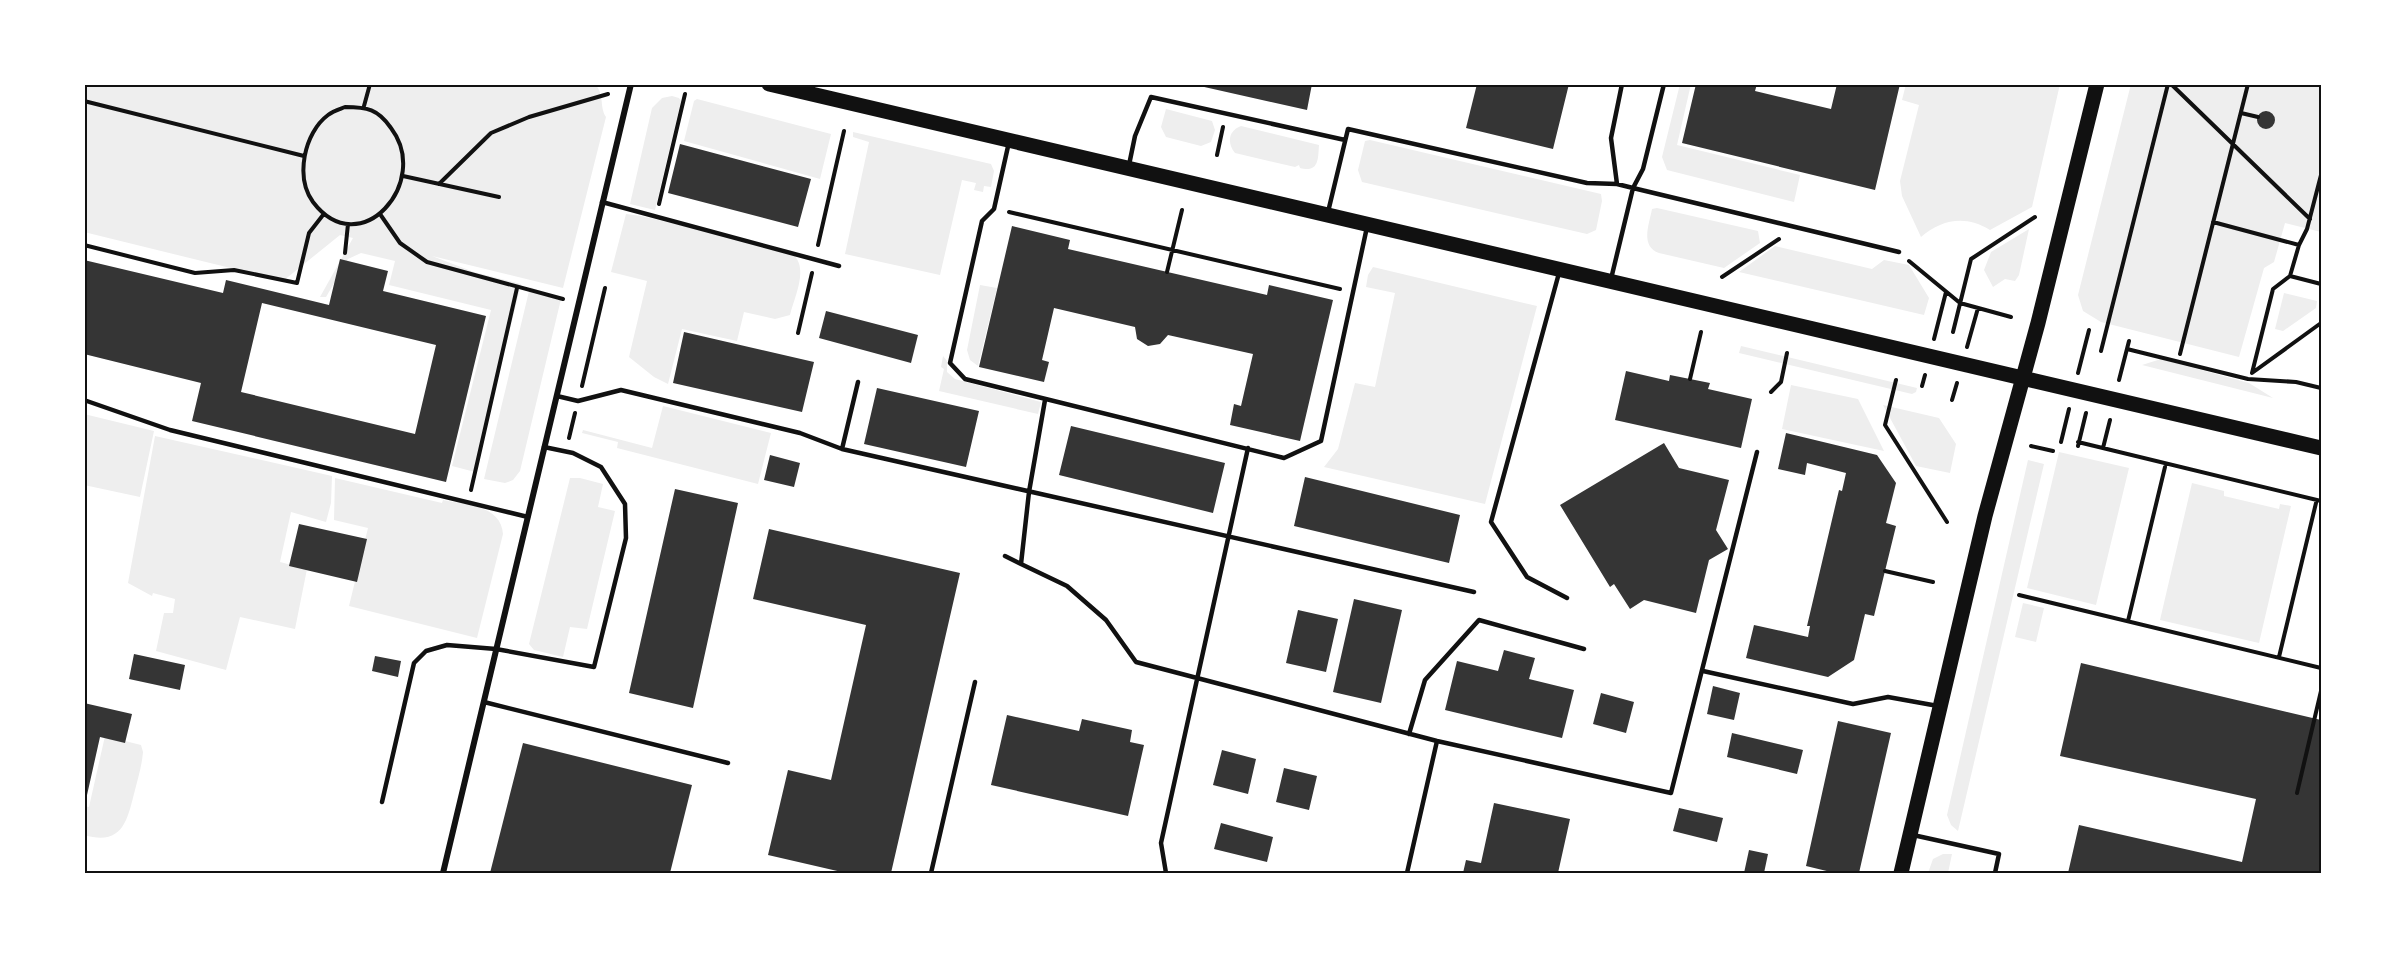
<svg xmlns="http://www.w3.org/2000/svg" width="2405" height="957" font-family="'PT Sans',sans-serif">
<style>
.green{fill:#eee}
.building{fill:#353535;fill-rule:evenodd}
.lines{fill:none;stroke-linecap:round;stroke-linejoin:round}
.path{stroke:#111;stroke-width:4}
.service{stroke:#111;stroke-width:4.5}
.minor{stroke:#111;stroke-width:6}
.primary{stroke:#111;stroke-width:15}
.neatline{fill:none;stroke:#111;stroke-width:2}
</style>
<rect width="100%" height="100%" fill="#fff"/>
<path class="green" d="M 84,84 L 595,84 C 605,95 599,106 606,117 L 563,288 L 432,256 L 474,272 L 521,284 L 475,472 L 452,466 L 491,310 L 389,285 L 395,261 L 361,253 L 348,259 L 326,297 L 320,297 L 353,238 L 340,235 L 283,281 L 84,232 Z
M 1680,84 L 1691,84 L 1677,145 L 1800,175 L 1794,202 L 1667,170 L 1662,157 Z
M 1906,84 L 2060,84 L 2032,207 L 1990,230 C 1966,215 1942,219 1921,237 L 1902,196 L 1900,181 L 1919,105 L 1902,100 Z
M 2131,84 L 2321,84 L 2321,232 L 2285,223 L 2274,262 L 2264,268 L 2239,357 L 2101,322 L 2083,311 L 2078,295 Z
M 672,96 L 679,98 L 681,101 L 655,210 L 630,204 L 652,108 L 662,98 Z
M 697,99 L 831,134 L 820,179 L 684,141 L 694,101 Z
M 1166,109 L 1212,121 L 1215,130 L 1211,142 L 1201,146 L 1166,137 L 1161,127 Z
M 1241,126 L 1319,145 C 1318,159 1319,173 1300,168 L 1299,165 L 1295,167 L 1235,153 C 1227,143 1228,131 1241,126 Z
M 853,132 L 991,164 L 994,171 L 991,187 L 984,186 L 983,192 L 974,190 L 976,183 L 962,180 L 940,275 L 845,254 L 869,142 L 853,137 Z
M 1370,140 L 1601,194 L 1602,201 L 1596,230 L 1587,234 L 1362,182 L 1358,170 L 1365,141 Z
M 1657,208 L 1758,231 L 1760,243 L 1724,268 L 1659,253 C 1640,246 1649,225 1652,209 Z
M 626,214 L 641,216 L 787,250 C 812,263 795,294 790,315 L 775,319 L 744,312 L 737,341 L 682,329 L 668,384 L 654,377 L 629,357 L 647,281 L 611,272 Z
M 2029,229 L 2019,275 L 2015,281 L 2005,279 L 1993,287 L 1984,270 L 1991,252 Z
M 1775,246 L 1872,269 L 1884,260 L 1909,265 L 1929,298 L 1924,315 L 1739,272 Z
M 1373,267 L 1537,306 L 1485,504 L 1324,467 L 1338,449 L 1355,383 L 1375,387 L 1395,293 L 1366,287 L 1368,275 Z
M 980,285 L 997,288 L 978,366 L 970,360 L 967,350 Z
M 530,287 L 561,299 L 520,471 L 513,480 L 505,483 L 484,479 Z
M 2284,293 L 2317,301 L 2316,308 L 2283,331 L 2275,329 Z
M 1741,346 L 1917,388 L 1916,392 L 1912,394 L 1739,353 Z
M 943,356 L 947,361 L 947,372 L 955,379 L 1041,402 L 1038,414 L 939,391 L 944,369 L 941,367 Z
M 2161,359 L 2249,383 L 2273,398 L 2142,365 Z
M 1791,385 L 1858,399 L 1884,451 L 1782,429 Z
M 1883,405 L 1939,418 L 1956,444 L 1950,473 L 1916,466 Z
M 663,406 L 771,433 L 758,484 L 617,448 L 618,442 L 582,433 L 583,430 L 652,448 Z
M 84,414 L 154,431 L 140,497 L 84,485 Z
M 155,436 L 332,476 L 331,503 L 326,522 L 291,512 L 280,562 L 307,569 L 295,629 L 240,617 L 226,670 L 156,651 L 164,613 L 173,613 L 175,599 L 153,593 L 152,596 L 128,583 Z
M 2059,452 L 2129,468 L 2096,605 L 2027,588 Z
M 2028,460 L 2044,464 L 1958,831 L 1951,825 L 1947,815 Z
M 335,478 L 442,503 L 443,500 C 466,505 501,505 503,534 L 477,638 L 349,606 L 368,528 L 334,520 Z
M 570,478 L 580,478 L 603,484 L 598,507 L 615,511 L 587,629 L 570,627 L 563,657 L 534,650 L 529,644 Z
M 2192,483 L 2224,491 L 2224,496 L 2279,509 L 2280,504 L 2291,506 L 2259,643 L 2160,620 Z
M 2023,603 L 2044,608 L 2036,642 L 2015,637 Z
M 105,736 L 141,745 L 143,752 C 142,765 138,778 135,790 C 127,821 123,846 84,835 L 84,806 L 89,807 Z
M 1943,854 L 1952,854 L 1948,873 L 1928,873 L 1933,859 Z"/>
<path class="building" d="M 1191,84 L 1312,84 L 1307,110 Z
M 1477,84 L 1569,84 L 1553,149 L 1466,128 Z
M 1696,84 L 1757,84 L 1755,91 L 1831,109 L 1837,84 L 1900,84 L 1875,190 L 1682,143 Z
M2257 120a9 9 0 1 1 18 0a9 9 0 1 1-18 0Z
M 680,144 L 811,179 L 798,227 L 668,193 Z
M 1012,226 L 1070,240 L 1068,249 L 1267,295 L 1269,285 L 1333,300 L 1300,441 L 1230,425 L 1234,404 L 1241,406 L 1253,354 L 1168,335 L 1160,344 L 1148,346 L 1137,339 L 1135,327 L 1054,308 L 1042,360 L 1049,362 L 1044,382 L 979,367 Z
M 340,259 L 388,271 L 383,291 L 486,316 L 446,482 L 192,421 L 201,383 L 84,354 L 84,260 L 223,293 L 226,280 L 329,305 ZM 262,303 L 436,345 L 415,434 L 241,392 Z
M 826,311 L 918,335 L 911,363 L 819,338 Z
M 684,332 L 814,362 L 802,412 L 673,383 Z
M 1626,371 L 1669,381 L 1670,375 L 1710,383 L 1708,389 L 1752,399 L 1741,448 L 1615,420 Z
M 877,388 L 979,411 L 966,467 L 864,444 Z
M 1071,426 L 1225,463 L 1213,513 L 1059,475 Z
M 1786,433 L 1877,455 L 1896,483 L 1886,523 L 1896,526 L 1874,616 L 1865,614 L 1854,660 L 1828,677 L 1746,658 L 1754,625 L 1808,637 L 1810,626 L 1807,626 L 1839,490 L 1842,491 L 1846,473 L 1807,463 L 1805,475 L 1778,469 Z
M 1664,443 L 1679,468 L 1729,480 L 1716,530 L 1728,549 L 1709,560 L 1696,613 L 1644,600 L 1630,609 L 1614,584 L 1610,587 L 1560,505 Z
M 770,455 L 800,463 L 794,487 L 764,480 Z
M 1305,477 L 1460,515 L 1449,563 L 1294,526 Z
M 675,489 L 738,503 L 693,708 L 629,693 Z
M 299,524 L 367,539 L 357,582 L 289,566 Z
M 769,529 L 960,573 L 891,873 L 846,873 L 768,855 L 788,770 L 831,780 L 866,625 L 753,599 Z
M 1354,599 L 1402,610 L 1381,703 L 1333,692 Z
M 1298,610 L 1338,619 L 1326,672 L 1286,663 Z
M 1504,650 L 1535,658 L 1529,679 L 1574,690 L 1562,738 L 1445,710 L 1457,661 L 1498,671 Z
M 134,654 L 185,665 L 180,690 L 129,679 Z
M 375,656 L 401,661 L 398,677 L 372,671 Z
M 2081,663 L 2321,720 L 2321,863 L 2319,873 L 2068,873 L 2079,825 L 2242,862 L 2256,799 L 2060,756 Z
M 1713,686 L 1740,693 L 1734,720 L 1707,714 Z
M 1601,693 L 1634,702 L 1626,733 L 1593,724 Z
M 84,703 L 132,714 L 125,743 L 100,737 L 85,804 Z
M 1007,715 L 1079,731 L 1082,719 L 1132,730 L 1130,742 L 1144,745 L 1128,816 L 991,785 Z
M 1838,721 L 1891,733 L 1859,873 L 1835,873 L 1806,866 Z
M 1732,733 L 1803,750 L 1797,774 L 1727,757 Z
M 523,743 L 692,785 L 670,873 L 490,873 Z
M 1222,750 L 1256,759 L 1248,794 L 1213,785 Z
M 1284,768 L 1317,776 L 1309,810 L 1276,802 Z
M 1494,803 L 1570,819 L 1558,873 L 1463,873 L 1466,860 L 1481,863 Z
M 1679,808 L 1723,818 L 1717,842 L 1673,831 Z
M 1221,823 L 1273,837 L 1267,862 L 1214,849 Z
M 1749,850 L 1768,854 L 1764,873 L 1744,873 Z"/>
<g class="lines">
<path class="path" d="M 2171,84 L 2310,219
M 84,101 L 304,156
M 364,106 L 370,84
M 345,107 C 367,107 378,109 391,128 C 432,182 360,264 313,202 C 295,177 304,133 328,115 C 333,111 340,109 345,107 Z
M 2241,113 L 2258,117
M 1217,155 L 1223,127
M 2321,175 L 2307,229 L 2299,245 L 2290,276 L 2273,289 L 2252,373 L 2321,323
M 403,176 L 499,197
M 439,184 L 491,133 L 529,117 L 608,94
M 659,204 L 685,94
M 1009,212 L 1340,289
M 380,214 L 400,243 L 427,262 L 563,299
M 2213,222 L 2299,245
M 84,245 L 195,273 L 234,270 L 297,283 L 309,233 L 323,215
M 818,245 L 844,131
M 345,253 L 348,224
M 1909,261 L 1960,303 L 2011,317
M 1167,272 L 1182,210
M 2290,276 L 2321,284
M 1722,277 L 1779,239
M 1953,332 L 1971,259 L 2035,217
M 798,333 L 812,273
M 1934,339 L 1946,292
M 1967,347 L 1978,308
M 2127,349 L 2248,379 L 2296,382 L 2321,388
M 2101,351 L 2168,84
M 2180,354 L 2248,84
M 2078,373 L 2089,330
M 1690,379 L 1701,332
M 1896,380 L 1885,425 L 1947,522
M 2119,380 L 2129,341
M 582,386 L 605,288
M 1922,386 L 1925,375
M 1771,392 L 1781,382 L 1787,353
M 1952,400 L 1957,383
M 569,438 L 575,413
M 2061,442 L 2069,409
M 2078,442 L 2321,501
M 2031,446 L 2053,451
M 2078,446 L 2086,413
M 2103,448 L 2110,420
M 471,490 L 517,288
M 1885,571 L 1933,582
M 2019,595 L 2321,668
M 2128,621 L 2165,467
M 2279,657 L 2316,503
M 2297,793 L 2321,691"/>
<path class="service" d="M 1009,142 L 994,209 L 982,221 L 950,363 L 965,379 L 1284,458 L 1321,441 L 1367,227
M 1129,165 L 1135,136 L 1151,97 L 1345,140
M 1617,184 L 1611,138 L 1622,84
M 602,202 L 839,266
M 1328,212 L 1348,129 L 1587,183 L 1617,184 L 1633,188 L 1899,252
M 1559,273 L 1491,522 L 1527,577 L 1567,598
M 1611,279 L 1633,188 L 1643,169 L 1664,84
M 557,396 L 578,401 L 621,390 L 800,433 L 842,449 L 1474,592
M 84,400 L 170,430 L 528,517
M 1045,400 L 1029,492 L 1021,564 L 1067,586 L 1106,620 L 1136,662 L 1437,741 L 1671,793 L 1757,452
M 842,449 L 858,382
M 1005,556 L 1021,564
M 1703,671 L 1853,704 L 1888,697 L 1938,706
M 484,702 L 728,763
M 1409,734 L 1425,680 L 1479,620 L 1584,649
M 382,802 L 414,663 L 426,651 L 447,645 L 496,649 L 594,667 L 626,538 L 625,504 L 601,467 L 573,453 L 544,447
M 1913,835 L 1999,854 L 1995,873
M 931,873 L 975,682
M 1166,873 L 1161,843 L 1248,448
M 1407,873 L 1437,741"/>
<path class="minor" d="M 443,873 L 631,84"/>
<path class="primary" d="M 769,84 L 2321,448
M 1901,873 L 1985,516 L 2038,323 L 2097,84"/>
</g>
<rect width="2405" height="957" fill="none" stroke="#ffffff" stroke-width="171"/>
<rect x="86" y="86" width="2234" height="786" class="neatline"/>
</svg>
